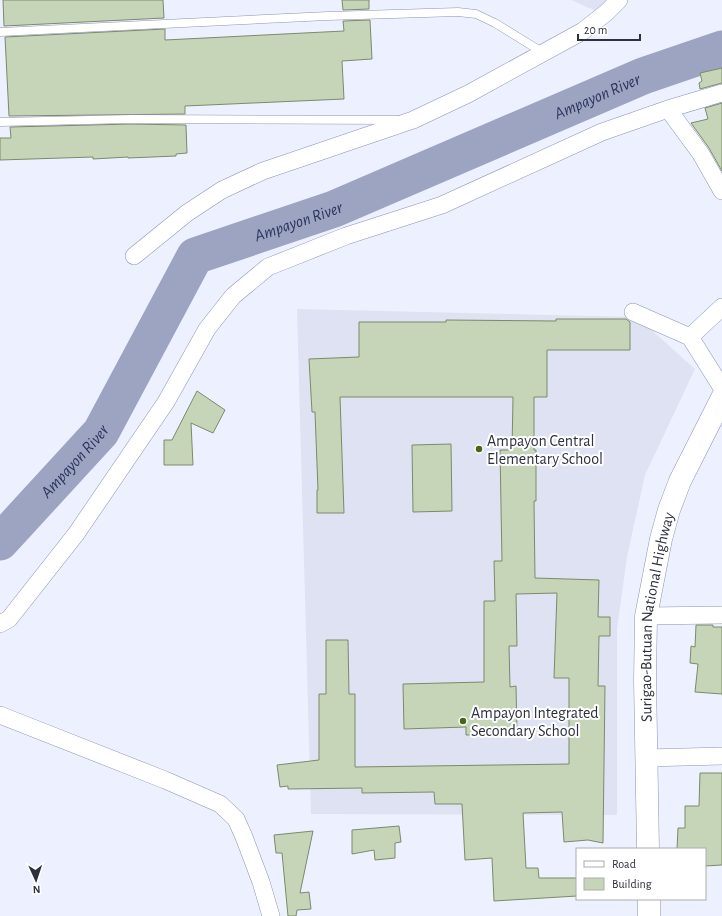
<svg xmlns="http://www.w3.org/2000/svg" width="722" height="916" font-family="'Alegreya Sans',sans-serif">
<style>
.built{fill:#dee2f2}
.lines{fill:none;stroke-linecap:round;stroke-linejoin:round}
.river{stroke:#9ca4c1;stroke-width:37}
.building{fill:#c6d5b7;stroke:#7b8a6b}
.service-casing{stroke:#8b94b3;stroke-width:9}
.minor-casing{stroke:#8b94b3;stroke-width:18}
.trunk-casing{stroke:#8b94b3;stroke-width:23}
.service{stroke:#fff;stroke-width:8}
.minor{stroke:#fff;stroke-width:17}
.trunk{stroke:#fff;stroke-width:22}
.poi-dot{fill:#48661b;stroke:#fff;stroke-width:1.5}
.labels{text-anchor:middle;stroke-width:4;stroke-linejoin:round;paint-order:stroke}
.poi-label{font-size:16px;fill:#2d303d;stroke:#fff;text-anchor:start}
.street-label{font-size:16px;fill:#2d303d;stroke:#fff}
.water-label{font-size:17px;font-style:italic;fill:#2d355f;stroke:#fff}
</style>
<rect width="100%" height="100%" fill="#edf1ff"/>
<path class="built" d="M 571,0 L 606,0 L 596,11 Z
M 297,309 L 637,317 L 695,369 L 645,475 L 627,557 L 617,629 L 617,815 L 311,814 Z"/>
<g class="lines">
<path class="river" id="s1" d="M 0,542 L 101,432 L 195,256 L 334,209 L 643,76 L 722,49"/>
</g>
<path class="building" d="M 3,0 L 163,0 L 164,18 L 4,26 Z
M 342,0 L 369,0 L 369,9 L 343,10 Z
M 370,20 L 372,59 L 342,61 L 344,99 L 185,106 L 185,114 L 9,116 L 5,37 L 165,29 L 165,40 L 344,31 L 343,21 Z
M 722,68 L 722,83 L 700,89 L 699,83 L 702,81 L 700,73 Z
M 722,103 L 722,171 L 709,148 L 691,123 L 708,119 L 705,108 Z
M 132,124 L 186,125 L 187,153 L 176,154 L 176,156 L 128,158 L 128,157 L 93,159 L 93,157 L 0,160 L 0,138 L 11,138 L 10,127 Z
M 556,319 L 626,319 L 630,322 L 630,350 L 547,350 L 547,397 L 534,397 L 534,450 L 536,450 L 536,501 L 534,501 L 535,578 L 599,580 L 598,617 L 610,617 L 610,636 L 599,636 L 598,686 L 605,686 L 603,843 L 588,840 L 564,842 L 562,812 L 523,813 L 526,868 L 538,868 L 539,878 L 577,878 L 577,896 L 494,901 L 492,858 L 465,860 L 462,804 L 435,804 L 434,792 L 362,793 L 362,788 L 288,789 L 288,786 L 280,787 L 277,765 L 319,760 L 319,694 L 326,694 L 326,640 L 348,640 L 349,694 L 355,694 L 355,767 L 569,764 L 569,678 L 554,678 L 557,593 L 516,594 L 517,646 L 509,646 L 510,687 L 516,686 L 517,734 L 466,735 L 466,727 L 404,729 L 403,684 L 484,682 L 484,601 L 495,601 L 494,561 L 502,561 L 500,450 L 512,450 L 513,397 L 340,397 L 344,513 L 317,513 L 317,490 L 318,490 L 315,412 L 312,412 L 309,359 L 359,357 L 359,322 L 446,322 L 446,320 L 556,321 Z
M 197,391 L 225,410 L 213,433 L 191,423 L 193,465 L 164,465 L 164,440 L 172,440 Z
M 451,444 L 452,511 L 413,512 L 412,445 Z
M 696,625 L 713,625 L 713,627 L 722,627 L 722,694 L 695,692 L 698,664 L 690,663 L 691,646 L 695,647 Z
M 700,773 L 722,773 L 722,865 L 705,866 L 705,849 L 677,849 L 678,828 L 685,828 L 685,806 L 699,806 Z
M 399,826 L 401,842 L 395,843 L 395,858 L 375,860 L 374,850 L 352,854 L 352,830 Z
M 313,831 L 300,893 L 309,892 L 311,909 L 297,910 L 296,916 L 288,916 L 282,853 L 276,853 L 274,835 Z"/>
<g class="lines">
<g class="service-casing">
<path id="service" d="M 0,32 L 328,16 L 458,12 L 476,14 L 495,23 L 542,52
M 0,122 L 132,119 L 399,120"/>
</g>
<g class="minor-casing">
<path id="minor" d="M 668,109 L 722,93
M 134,256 L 187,213 L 222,190 L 263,171 L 413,120 L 468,94 L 583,31 L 607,12 L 619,0
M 633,312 L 690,337 L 722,388
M 690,337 L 722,307
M 646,616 L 722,615
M 0,624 L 9,619 L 76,534 L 166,402 L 207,329 L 233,296 L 268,267 L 346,236 L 442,205 L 602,132 L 668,109 L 701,154 L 722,191
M 0,715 L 165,780 L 220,804 L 236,819 L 244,837 L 261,882 L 271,916
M 647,758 L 722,756"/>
</g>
<g class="trunk-casing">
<g id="trunk">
<path id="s2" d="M 648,849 L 645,680 L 646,616 L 661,539 L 669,510 L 680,481 L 722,398"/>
<path d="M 649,899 L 649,916"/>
</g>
</g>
<use href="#service" class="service"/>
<use href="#minor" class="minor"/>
<use href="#trunk" class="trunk"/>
</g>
<g class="poi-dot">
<circle cx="479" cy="449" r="4"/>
<circle cx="463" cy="721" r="4"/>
</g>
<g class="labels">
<g class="poi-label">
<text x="487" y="446">Ampayon Central<tspan x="487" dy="18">Elementary School</tspan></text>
<text x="471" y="718">Ampayon Integrated<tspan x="471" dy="18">Secondary School</tspan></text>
</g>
<g class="street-label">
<text dy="6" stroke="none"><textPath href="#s2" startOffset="233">Surigao-Butuan National Highway</textPath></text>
</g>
<g class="water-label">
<text dy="6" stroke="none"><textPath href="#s1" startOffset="782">Ampayon River</textPath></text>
<text dy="6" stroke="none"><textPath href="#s1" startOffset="458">Ampayon River</textPath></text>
<text dy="6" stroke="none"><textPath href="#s1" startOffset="110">Ampayon River</textPath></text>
</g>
</g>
<rect x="576" y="848" width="130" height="52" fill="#ffffff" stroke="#abacb1"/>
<rect x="584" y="861" width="20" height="6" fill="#ffffff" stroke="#abacb1"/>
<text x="612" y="868" font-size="12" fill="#2d303d">Road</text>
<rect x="584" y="878" width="20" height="12" fill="#c6d5b7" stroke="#abacb1"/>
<text x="612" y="888" font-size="12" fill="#2d303d">Building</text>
<g transform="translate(36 880) rotate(177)" stroke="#ffffff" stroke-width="3" paint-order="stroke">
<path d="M0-3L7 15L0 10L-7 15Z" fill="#2d303d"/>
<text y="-6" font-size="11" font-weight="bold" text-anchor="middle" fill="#2d303d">N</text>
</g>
<path d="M578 34v6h62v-6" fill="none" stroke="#2d303d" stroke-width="2"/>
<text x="584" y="34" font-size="12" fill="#2d303d" stroke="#ffffff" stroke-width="3" paint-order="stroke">20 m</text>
</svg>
